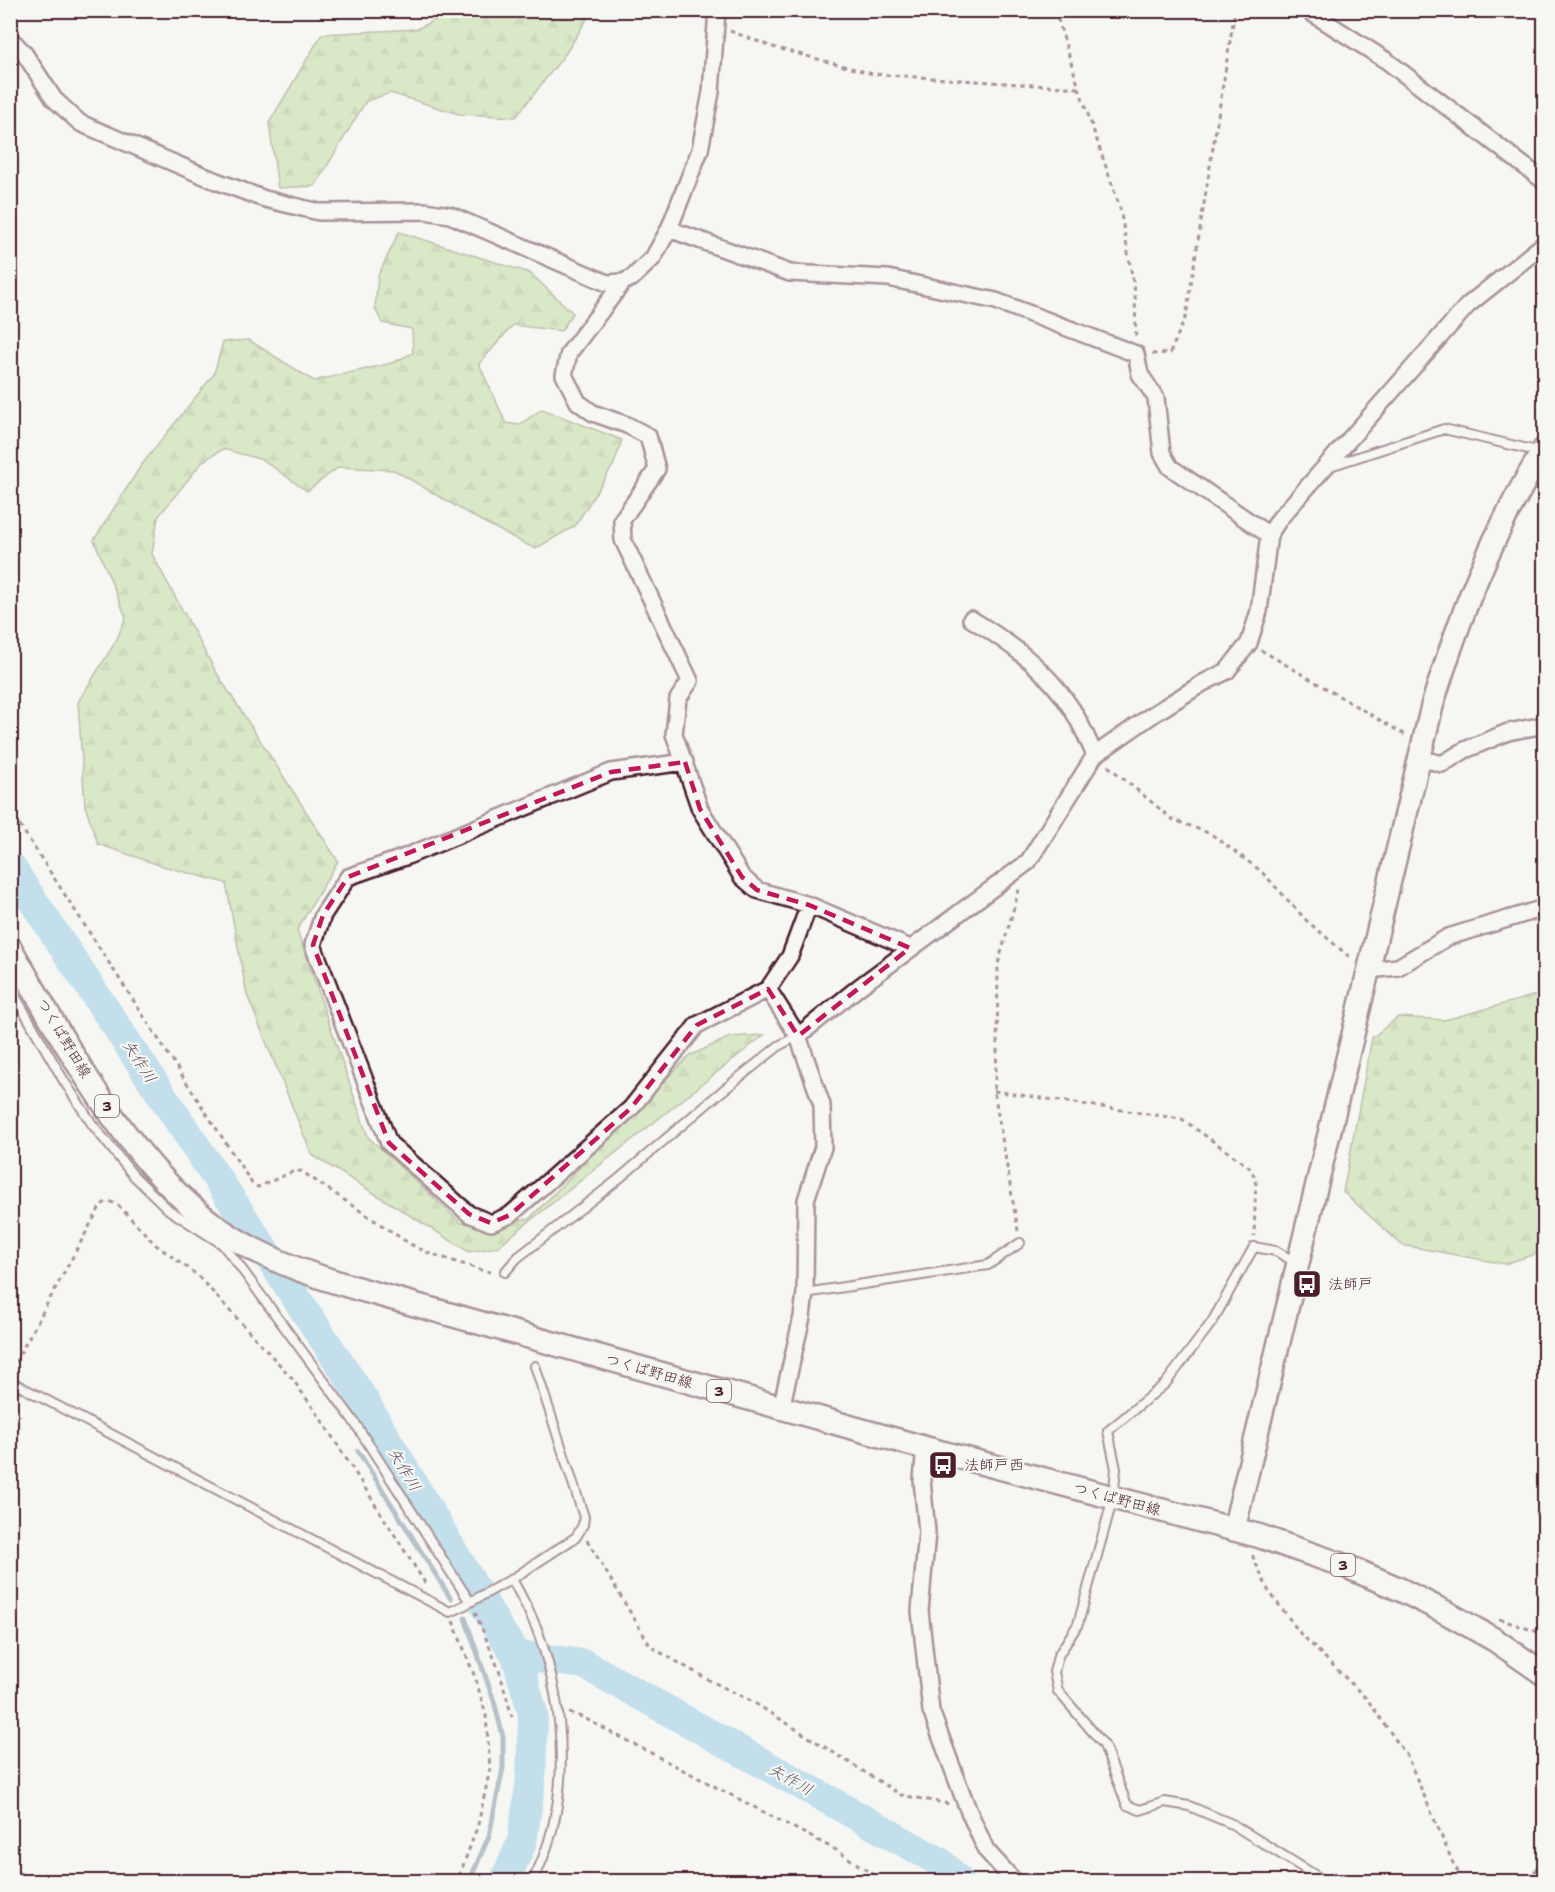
<svg xmlns="http://www.w3.org/2000/svg" width="1555" height="1892" font-family="'Shantell Sans','Klee One',sans-serif">
<style>
.forest{fill:url(#forest-firs);stroke:#807b5e;stroke-width:1.5}
.lines{fill:none;stroke-linecap:round;stroke-linejoin:round}
.stream{stroke:#6c8199;stroke-width:5}
.river{stroke:#83c3e3;stroke-width:30}
.lane-casing{stroke:#4a1f2b;stroke-width:12}
.street-casing{stroke:#4a1f2b;stroke-width:20}
.secondary-casing{stroke:#4a1f2b;stroke-width:26}
.primary-casing{stroke:#4a1f2b;stroke-width:27}
.path{stroke:#4a1f2b;stroke-width:3;stroke-dasharray:4.5 4.5;stroke-linecap:butt}
.lane{stroke:#f6f6f2;stroke-width:8}
.street{stroke:#f6f6f2;stroke-width:15}
.secondary{stroke:#f6f6f2;stroke-width:21}
.primary{stroke:#f6f6f2;stroke-width:22}
.marked{fill:none;stroke:#c2185b;stroke-width:4.5;stroke-dasharray:12 8;stroke-linejoin:round}
.labels{text-anchor:middle;stroke-width:4.5;stroke-linejoin:round;paint-order:stroke}
.shield{fill:#f6f6f2;stroke:#7e6067;stroke-width:1.5}
.shield-label{font-size:14px;font-weight:bold;fill:#4a1f2b}
.street-label{font-size:15px;fill:#4a1f2b;stroke:#f6f6f2}
.poi-label{font-size:15px;fill:#4a1f2b;stroke:#f6f6f2;text-anchor:start}
.water-label{font-size:16px;font-style:italic;fill:#5b5062;stroke:#f6f6f2}
</style>
<defs>
<pattern id="forest-firs" width="22" height="20" patternUnits="userSpaceOnUse" patternTransform="scale(1.5)"><rect width="22" height="20" fill="#b5d790"/><path d="M5 1l3.5 6h-7zM16 11l3.5 6h-7z" fill="#9db87c"/></pattern>
</defs>
<rect width="100%" height="100%" fill="#f6f6f2"/>
<filter id="ink" filterUnits="userSpaceOnUse"><feTurbulence type="fractalNoise" baseFrequency=".0167" numOctaves="2"/><feDisplacementMap in="SourceGraphic" scale="12" xChannelSelector="R" yChannelSelector="G"/><feConvolveMatrix kernelMatrix="1 2 1 2 8 2 1 2 1" color-interpolation-filters="sRGB"/></filter>
<g filter="url(#ink)">
<path class="forest" d="M 453,11 L 592,11 L 566,53 L 516,117 L 459,114 L 390,93 L 366,101 L 315,186 L 278,188 L 269,123 L 322,34 L 417,29 Z
M 399,232 L 530,273 L 573,313 L 561,331 L 513,325 L 479,364 L 506,423 L 519,425 L 542,409 L 622,440 L 614,464 L 575,526 L 535,549 L 476,518 L 394,470 L 339,467 L 307,491 L 263,460 L 223,449 L 203,461 L 158,517 L 152,554 L 216,672 L 338,861 L 297,930 L 368,1137 L 461,1223 L 529,1219 L 689,1056 L 730,1037 L 764,1035 L 497,1247 L 469,1252 L 312,1155 L 247,995 L 226,883 L 159,865 L 98,844 L 85,806 L 78,702 L 116,641 L 126,617 L 94,540 L 140,467 L 214,374 L 223,342 L 249,340 L 314,381 L 392,363 L 413,353 L 412,329 L 382,323 L 375,308 L 378,276 Z
M 1544,993 L 1544,1251 L 1505,1264 L 1402,1245 L 1343,1192 L 1372,1038 L 1398,1017 L 1445,1020 Z"/>
<g class="lines">
<path class="stream" d="M 358,1451 L 451,1599
M 465,1618 L 494,1701 L 503,1737 L 503,1768 L 489,1836 L 469,1882"/>
<path class="river" d="M 10,866 L 358,1391 L 497,1626 L 516,1655 L 584,1664 L 940,1862 L 960,1882
M 504,1882 L 522,1842 L 531,1779 L 533,1714 L 516,1655"/>
<g class="lane-casing">
<path id="lane" d="M 1330,466 L 1444,429 L 1541,452
M 10,987 L 64,1081 L 92,1124 L 133,1175 L 169,1210 L 222,1244 L 235,1260 L 353,1420 L 470,1602
M 1295,1262 L 1276,1251 L 1254,1247 L 1212,1322 L 1166,1383 L 1108,1431 L 1116,1469 L 1113,1498 L 1078,1624 L 1058,1656 L 1054,1672 L 1058,1691 L 1104,1745 L 1127,1805 L 1140,1810 L 1165,1802 L 1189,1806 L 1232,1824 L 1326,1882
M 505,1272 L 517,1258 L 615,1182 L 721,1092 L 780,1045 L 798,1036
M 805,1293 L 988,1265 L 1020,1243
M 10,1381 L 450,1612 L 461,1607 L 512,1579 L 576,1537 L 583,1525 L 584,1517 L 535,1366
M 512,1579 C 521,1596 531,1614 538,1632 C 567,1711 572,1806 532,1882"/>
</g>
<g class="street-casing">
<path id="street" d="M 1307,10 L 1387,61 L 1544,181
M 10,38 L 24,53 L 54,99 L 80,123 L 216,181 L 265,199 L 319,212 L 425,211 L 450,215 L 607,283 L 623,282 L 632,278 L 653,258 L 669,229 L 700,150 L 711,92 L 717,10
M 669,229 L 790,273 L 888,278 L 996,301 L 1136,354 L 1140,374 L 1156,398 L 1162,453 L 1170,467 L 1269,535
M 623,282 L 569,353 L 564,375 L 578,402 L 593,413 L 627,425 L 648,436 L 657,469 L 622,520 L 623,540 L 690,681 L 678,699 L 674,734 L 700,809 L 742,877 L 757,890 L 809,905 L 910,948
M 971,619 C 1008,641 1045,668 1069,705 C 1080,720 1087,739 1095,755
M 1419,758 L 1442,764 L 1465,750 L 1508,732 L 1544,725
M 685,762 L 611,772 L 405,857 L 348,877 L 323,915 L 313,945 L 389,1143 L 469,1214 L 491,1223 L 510,1215 L 631,1108 L 697,1025 L 768,989
M 1368,970 L 1398,967 L 1448,937 L 1544,908
M 798,1036 L 859,987 L 1028,862 L 1095,755 L 1152,715 L 1203,683 L 1227,671 L 1249,643 L 1259,611 L 1269,535 L 1280,518 L 1468,305 L 1544,244
M 781,1408 L 802,1317 L 805,1293 L 806,1200 L 823,1147 L 822,1105 L 798,1036 L 768,989 L 790,956 L 809,905
M 925,1448 L 922,1480 L 927,1532 L 920,1611 L 931,1711 L 967,1807 L 986,1850 L 1015,1882
M 1540,1882 L 1544,1872"/>
</g>
<g class="secondary-casing">
<path id="secondary" d="M 1234,1529 L 1432,706 C 1460,614 1493,531 1544,449"/>
</g>
<g class="primary-casing">
<path id="primary" d="M 10,948 C 65,1042 128,1164 218,1228 C 265,1261 322,1279 377,1294 L 925,1448 L 1259,1536 L 1348,1567 L 1399,1589 L 1447,1613 L 1495,1640 L 1544,1674"/>
</g>
<path class="path" d="M 1055,10 L 1079,88 L 1120,208 L 1135,292 L 1136,339
M 730,31 L 773,47 L 873,74 L 1079,88
M 1152,354 L 1170,353 L 1186,316 L 1235,10
M 1261,650 L 1405,735
M 1108,766 L 1172,819 L 1211,834 L 1261,871 L 1307,921 L 1352,959
M 10,810 L 253,1185 L 258,1187 L 292,1172 L 301,1171 L 410,1244 L 426,1252 L 484,1271 L 494,1272
M 994,1091 L 1182,1119 L 1249,1167 L 1256,1179 L 1254,1236
M 1018,1231 L 994,1091 L 997,1054 L 998,964 L 1020,886
M 11,1370 L 101,1205 L 108,1201 L 117,1204 L 156,1245 L 197,1275 L 291,1377 L 321,1419 L 427,1586
M 587,1540 L 651,1647 L 709,1680 L 753,1702 L 901,1795 L 949,1804
M 1253,1555 L 1253,1557 L 1268,1590 L 1300,1633 L 1367,1699 L 1407,1756 L 1453,1863 L 1464,1882
M 475,1612 L 499,1670 L 512,1717
M 1499,1619 L 1544,1634
M 453,1621 L 476,1680 L 486,1715 L 490,1769 L 478,1825 L 457,1882
M 569,1713 L 582,1717 L 838,1851 L 884,1882
M 10,1868 L 37,1882"/>
<use href="#lane" class="lane"/>
<use href="#street" class="street"/>
<use href="#secondary" class="secondary"/>
<use href="#primary" class="primary"/>
</g>
</g>
<path d="M0 0H1555V1892H0ZM 685,762 L 700,809 L 742,877 L 757,890 L 809,905 L 910,948 L 798,1036 L 768,989 L 697,1025 L 631,1108 L 510,1215 L 491,1223 L 469,1214 L 389,1143 L 313,945 L 323,915 L 348,877 L 611,772 Z" fill="#f6f6f2" fill-opacity=".55" fill-rule="evenodd"/>
<path class="marked" d="M 685,762 L 700,809 L 742,877 L 757,890 L 809,905 L 910,948 L 798,1036 L 768,989 L 697,1025 L 631,1108 L 510,1215 L 491,1223 L 469,1214 L 389,1143 L 313,945 L 323,915 L 348,877 L 611,772 Z"/>
<defs>
<g id="bus-square" transform="scale(1.5)"><rect x="-9" y="-9" width="18" height="18" rx="4" fill="#4a1f2b" stroke="#f6f6f2"/><path d="M-5-6H5V4H4V6H2V4H-2V6H-4V4H-5ZM-3.5-4V0h7V-4ZM-3.5 1.2v1.5H-2V1.2ZM2 1.2v1.5H3.5V1.2Z" fill="#fff"/></g>
</defs>
<g fill-rule="evenodd">
<use href="#bus-square" x="1307" y="1284"/>
<use href="#bus-square" x="943" y="1465"/>
</g>
<g class="labels">
<g class="shield">
<rect x="95" y="1095" width="24" height="22" rx="4.5"/>
<rect x="707" y="1380" width="24" height="22" rx="4.5"/>
<rect x="1331" y="1554" width="24" height="22" rx="4.5"/>
</g>
<g class="shield-label">
<text x="107" y="1111">3</text>
<text x="719" y="1396">3</text>
<text x="1343" y="1570">3</text>
</g>
<g class="street-label">
<text transform="translate(64 1038) rotate(59)" y="5">つくば野田線</text>
<text transform="translate(649 1371) rotate(16)" y="5">つくば野田線</text>
<text transform="translate(1117 1499) rotate(15)" y="5">つくば野田線</text>
</g>
<g class="poi-label">
<text x="1328" y="1289">法師戸</text>
<text x="964" y="1470">法師戸西</text>
</g>
<g class="water-label">
<text transform="translate(140 1061) rotate(57)" y="6">矢作川</text>
<text transform="translate(405 1469) rotate(59)" y="6">矢作川</text>
<text transform="translate(791 1779) rotate(29)" y="6">矢作川</text>
</g>
</g>
<rect width="1555" height="1892" fill="none" stroke="#f6f6f2" stroke-width="36"/>
<rect x="18" y="18" width="1519" height="1856" fill="none" stroke="#4a1f2b" stroke-width="2" filter="url(#ink)"/>
</svg>
